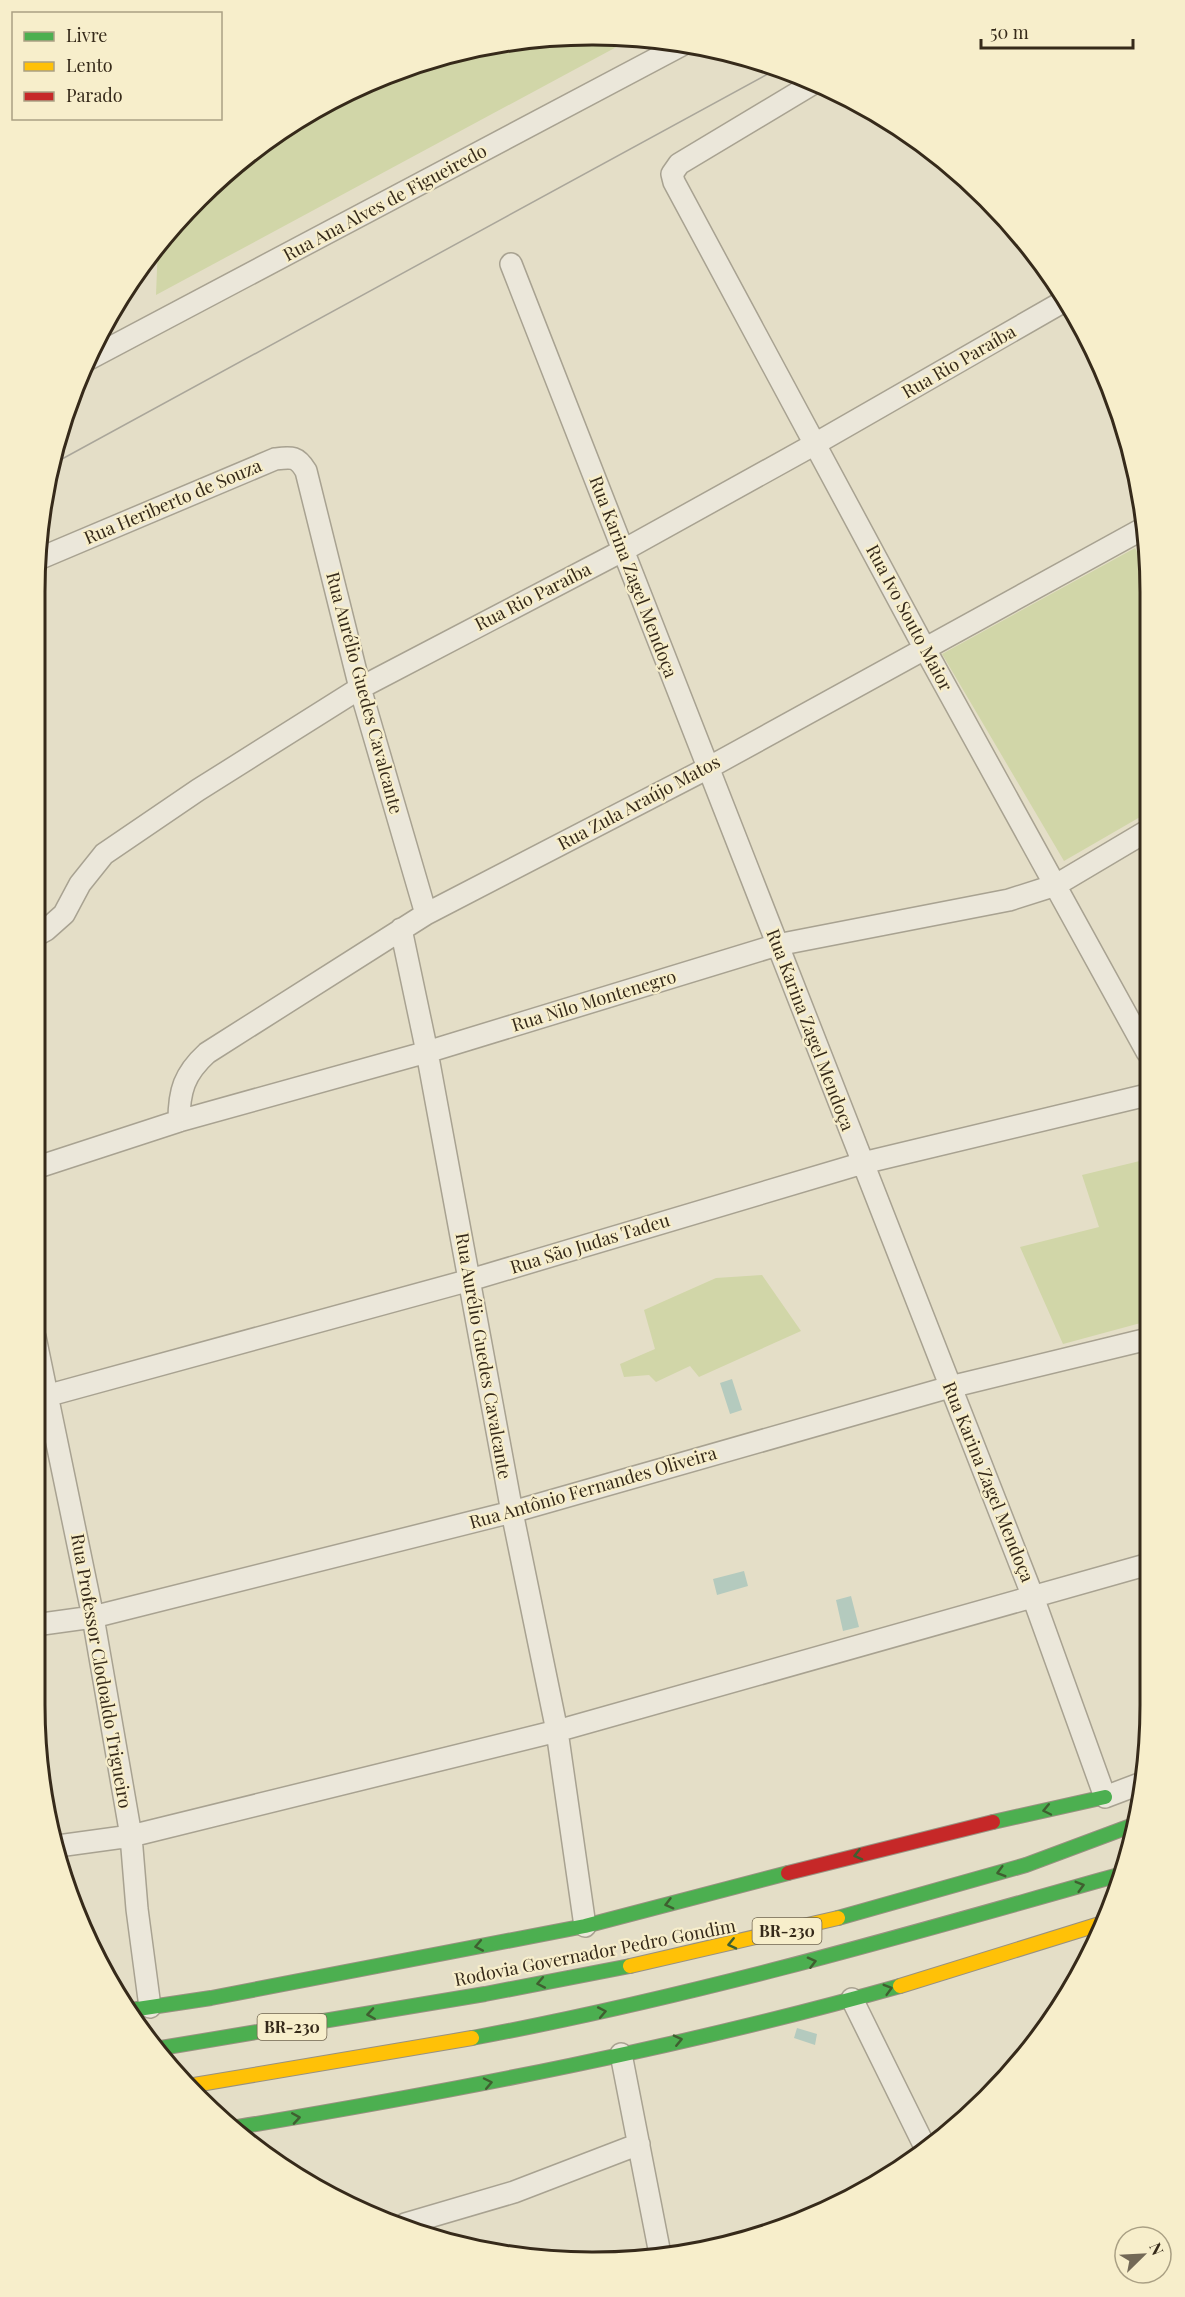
<svg xmlns="http://www.w3.org/2000/svg" width="1185" height="2297" font-family="'Playfair Display',serif">
<style>
.green{fill:#d1d6a8}
.water{fill:#b4cabe}
.lines{fill:none;stroke-linecap:round;stroke-linejoin:round}
.street-casing{stroke:#a8a291;stroke-width:24}
.fast-casing{stroke:#989181;stroke-width:16}
.slow-casing{stroke:#989181;stroke-width:16}
.jam-casing{stroke:#989181;stroke-width:16}
.street{stroke:#ebe7da;stroke-width:21}
.fast{stroke:#4caf50;stroke-width:14}
.slow{stroke:#ffc107;stroke-width:14}
.jam{stroke:#c62828;stroke-width:14}
.tram{stroke:#aaa69a;stroke-width:1.5}
.oneway{stroke:#3f5f30}
.labels{text-anchor:middle;stroke-width:4.5;stroke-linejoin:round;paint-order:stroke}
.shield{fill:#f7eecb;stroke:#70654f;stroke-width:1.5}
.shield-label{font-size:16px;font-weight:bold;fill:#362a1a}
.street-label{font-size:18px;fill:#362a1a;stroke:#f7eecb}
.rim{fill:none;stroke:#362a1a;stroke-width:3}
</style>
<rect width="100%" height="100%" fill="#e4dec7"/>
<path class="green" d="M 629,36 L 635,37 L 156,295 L 158,244 L 225,173 L 314,109 L 413,64 L 520,39 Z
M 1135,548 L 1146,568 L 1147,813 L 1064,861 L 942,654 Z
M 1148,1159 L 1148,1321 L 1063,1344 L 1020,1247 L 1099,1227 L 1082,1175 Z
M 762,1275 L 801,1331 L 699,1377 L 690,1366 L 656,1382 L 649,1375 L 624,1377 L 620,1364 L 655,1349 L 644,1310 L 716,1278 Z"/>
<path class="water" d="M 732,1379 L 742,1410 L 730,1414 L 720,1383 Z
M 744,1571 L 748,1586 L 717,1595 L 713,1579 Z
M 851,1596 L 859,1627 L 843,1631 L 836,1600 Z
M 797,2028 L 817,2034 L 815,2045 L 794,2038 Z"/>
<g class="lines">
<g class="street-casing">
<path id="street" d="M 814,83 L 679,164 L 672,174 L 674,182 L 925,649 L 1147,1052
M 511,264 L 1033,1597 L 1105,1797 L 1142,1783
M 87,360 L 682,45
M 36,560 L 275,459 C 292,457 297,456 306,471 L 360,688 L 426,914
M 401,929 L 427,1052 L 512,1512 L 557,1731 L 585,1926
M 35,936 L 46,930 L 64,914 L 80,884 L 104,854 L 198,790 L 360,688 L 622,551 L 815,444 L 1066,300
M 179,1121 C 179,1091 184,1074 207,1053 L 426,914 L 708,768 L 1146,527
M 35,1168 L 179,1121 L 427,1052 L 777,945 L 1009,900 L 1056,885 L 1147,831
M 35,1337 L 93,1617 L 131,1836 L 137,1909 L 150,2007
M 35,1399 L 470,1280 L 863,1163 L 1147,1095
M 35,1625 L 93,1617 L 512,1512 L 950,1387 L 1148,1339
M 58,1846 L 131,1836 L 557,1731 L 1149,1564
M 852,1999 L 926,2149
M 621,2054 L 660,2254
M 405,2224 L 514,2192 L 639,2144"/>
</g>
<g class="fast-casing">
<path id="fast" d="M 993,1822 L 1105,1797
M 838,1918 L 1026,1865 L 1136,1824
M 131,2010 L 211,1998 L 585,1926 L 788,1873
M 472,2038 C 692,1997 907,1935 1122,1874
M 155,2049 L 485,1994 L 630,1966
M 238,2127 C 460,2090 683,2047 900,1986"/>
</g>
<g class="slow-casing">
<path id="slow" d="M 630,1966 L 838,1918
M 900,1986 L 1103,1923
M 194,2085 L 472,2038"/>
</g>
<g class="jam-casing">
<path id="jam" d="M 788,1873 L 993,1822"/>
</g>
<use href="#street" class="street"/>
<use href="#fast" class="fast"/>
<use href="#slow" class="slow"/>
<use href="#jam" class="jam"/>
<path class="tram" d="M 51,465 L 777,69"/>
</g>
<defs><path id="oneway-chevron" d="M-2-3.5L2.5 0L-2 3.5" fill="none" stroke-width="1.6" stroke-linecap="round" stroke-linejoin="round" transform="scale(1.5)"/></defs>
<g class="oneway">
<use href="#oneway-chevron" transform="translate(1047 1810) rotate(168)"/>
<use href="#oneway-chevron" transform="translate(858 1855) rotate(166)"/>
<use href="#oneway-chevron" transform="translate(1001 1872) rotate(164)"/>
<use href="#oneway-chevron" transform="translate(1080 1886) rotate(-16)"/>
<use href="#oneway-chevron" transform="translate(669 1904) rotate(165)"/>
<use href="#oneway-chevron" transform="translate(732 1944) rotate(167)"/>
<use href="#oneway-chevron" transform="translate(479 1946) rotate(169)"/>
<use href="#oneway-chevron" transform="translate(812 1962) rotate(-14)"/>
<use href="#oneway-chevron" transform="translate(541 1983) rotate(169)"/>
<use href="#oneway-chevron" transform="translate(888 1989) rotate(-16)"/>
<use href="#oneway-chevron" transform="translate(602 2012) rotate(-11)"/>
<use href="#oneway-chevron" transform="translate(371 2014) rotate(171)"/>
<use href="#oneway-chevron" transform="translate(678 2040) rotate(-13)"/>
<use href="#oneway-chevron" transform="translate(488 2083) rotate(-12)"/>
<use href="#oneway-chevron" transform="translate(296 2118) rotate(-9)"/>
</g>
<g class="labels">
<g class="shield">
<rect x="752.5" y="1918" width="69" height="26" rx="4.5"/>
<rect x="257.5" y="2014" width="69" height="26" rx="4.5"/>
</g>
<g class="shield-label">
<text x="787" y="1937">BR-230</text>
<text x="292" y="2033">BR-230</text>
</g>
<g class="street-label">
<text transform="translate(385 203) rotate(-28)" y="6">Rua Ana Alves de Figueiredo</text>
<text transform="translate(959 362) rotate(-30)" y="6">Rua Rio Paraíba</text>
<text transform="translate(173 502) rotate(-23)" y="6">Rua Heriberto de Souza</text>
<text transform="translate(633 577) rotate(69)" y="6">Rua Karina Zagel Mendoça</text>
<text transform="translate(533 597) rotate(-27)" y="6">Rua Rio Paraíba</text>
<text transform="translate(909 618) rotate(62)" y="6">Rua Ivo Souto Maior</text>
<text transform="translate(364 693) rotate(75)" y="6">Rua Aurélio Guedes Cavalcante</text>
<text transform="translate(639 803) rotate(-28)" y="6">Rua Zula Araújo Matos</text>
<text transform="translate(594 1001) rotate(-17)" y="6">Rua Nilo Montenegro</text>
<text transform="translate(810 1030) rotate(69)" y="6">Rua Karina Zagel Mendoça</text>
<text transform="translate(590 1244) rotate(-17)" y="6">Rua São Judas Tadeu</text>
<text transform="translate(483 1356) rotate(80)" y="6">Rua Aurélio Guedes Cavalcante</text>
<text transform="translate(988 1482) rotate(68)" y="6">Rua Karina Zagel Mendoça</text>
<text transform="translate(593 1488) rotate(-16)" y="6">Rua Antônio Fernandes Oliveira</text>
<text transform="translate(101 1671) rotate(80)" y="6">Rua Professor Clodoaldo Trigueiro</text>
<text transform="translate(595 1953) rotate(-11)" y="6">Rodovia Governador Pedro Gondim</text>
</g>
</g>
<path d="M0 0H1185V2297H0ZM592 45H593A547 547 0 0 1 1140 592V1705A547 547 0 0 1 593 2252H592A547 547 0 0 1 45 1705V592A547 547 0 0 1 592 45Z" fill="#f7eecb" fill-rule="evenodd"/>
<path class="rim" d="M592 45H593A547 547 0 0 1 1140 592V1705A547 547 0 0 1 593 2252H592A547 547 0 0 1 45 1705V592A547 547 0 0 1 592 45Z"/>
<rect x="12" y="12" width="210" height="108" fill="#f7eecb" stroke="#aaa084" stroke-width="1.5"/>
<rect x="24" y="32" width="30" height="9" fill="#4caf50" stroke="#aaa084" stroke-width="1.5"/>
<text x="66" y="42" font-size="18" fill="#362a1a">Livre</text>
<rect x="24" y="62" width="30" height="9" fill="#ffc107" stroke="#aaa084" stroke-width="1.5"/>
<text x="66" y="72" font-size="18" fill="#362a1a">Lento</text>
<rect x="24" y="92" width="30" height="9" fill="#c62828" stroke="#aaa084" stroke-width="1.5"/>
<text x="66" y="102" font-size="18" fill="#362a1a">Parado</text>
<g transform="translate(1143 2255) rotate(66)"><circle r="28" fill="#f7eecb" stroke="#aaa084" stroke-width="1.5"/>
<path d="M0-4.5L10 22L0 15L-10 22Z" fill="#736957"/>
<text y="-9" font-size="16" font-weight="bold" text-anchor="middle" fill="#362a1a">N</text>
</g>
<path d="M981 39v9h152v-9" fill="none" stroke="#362a1a" stroke-width="3"/>
<text x="990" y="39" font-size="18" fill="#362a1a" stroke="#f7eecb" stroke-width="4.5" paint-order="stroke">50 m</text>
</svg>
